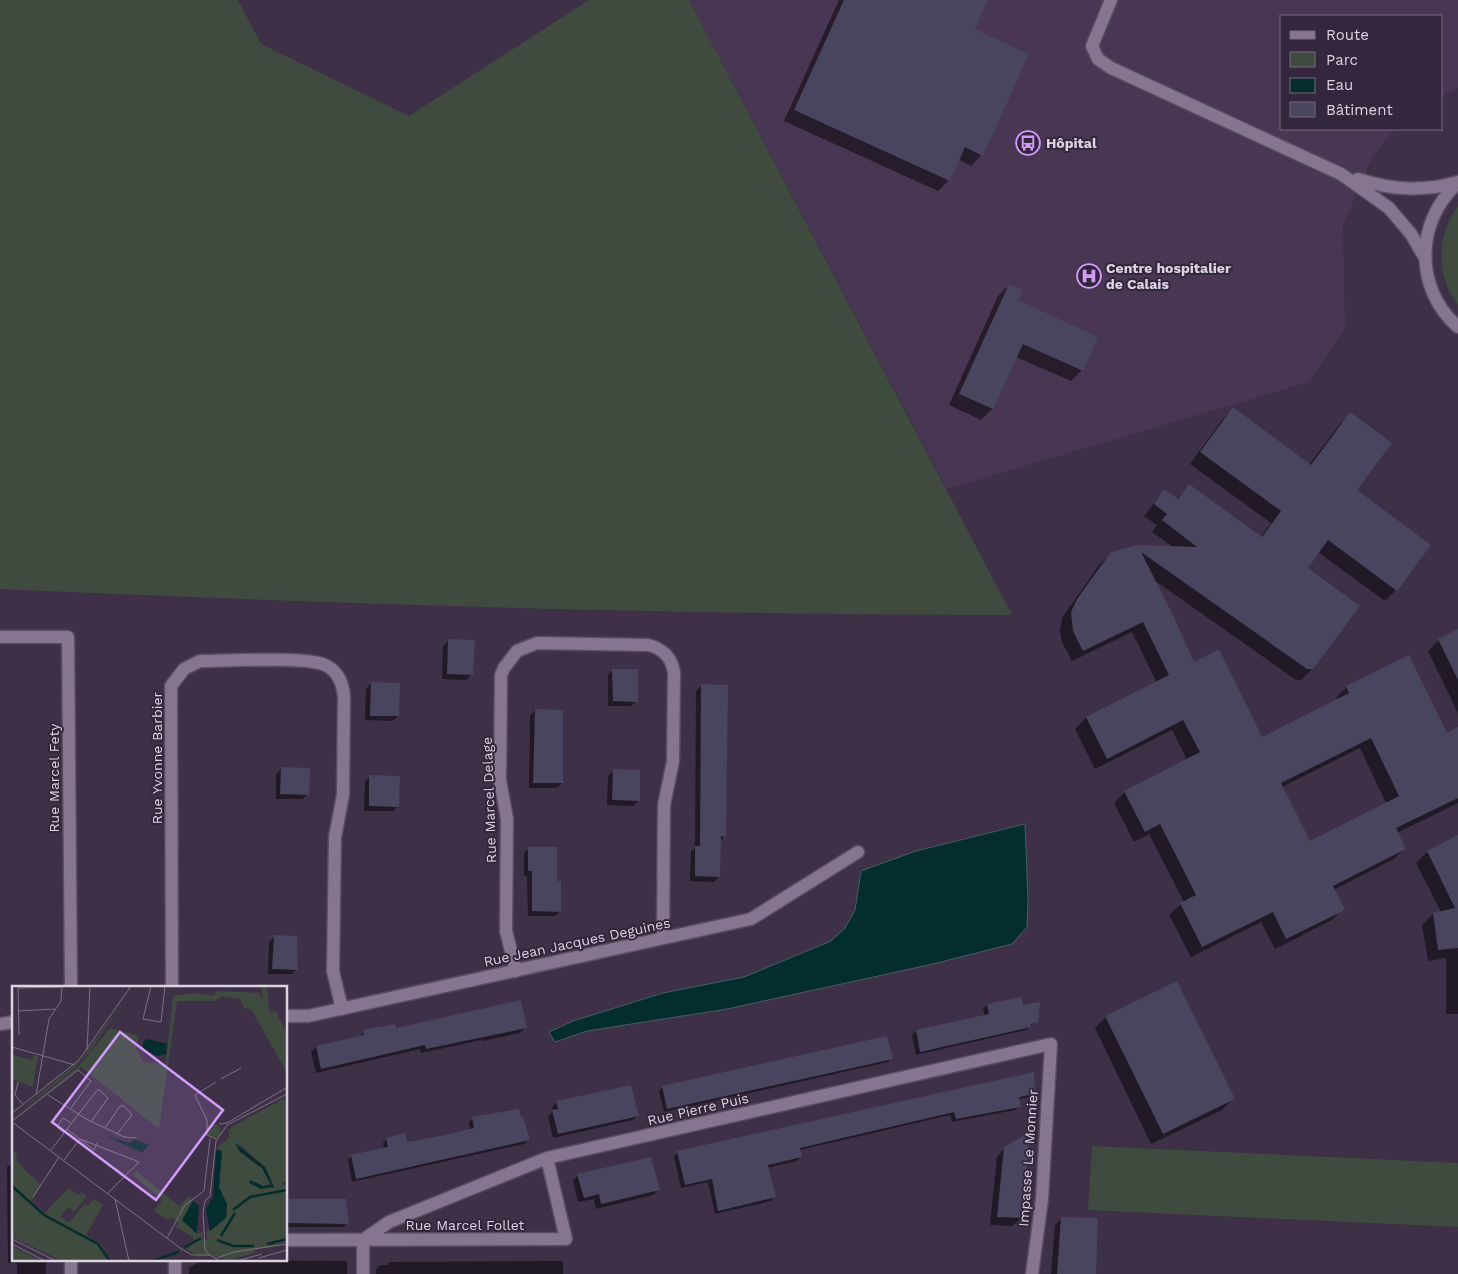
<svg xmlns="http://www.w3.org/2000/svg" width="1458" height="1274" font-family="'Work Sans',sans-serif">
<style>
.built{fill:#483652}
.green{fill:#3e4b3e}
.water{fill:#042d2e;stroke:#455f64}
.shadow{fill:#0007;fill-rule:evenodd}
.building{fill:#49455e;fill-rule:evenodd}
.lines{fill:none;stroke-linecap:round;stroke-linejoin:round}
.minor-casing{stroke:#584c5f;stroke-width:15}
.tertiary-casing{stroke:#584c5f;stroke-width:15}
.minor{stroke:#85758e;stroke-width:12}
.tertiary{stroke:#85758e;stroke-width:12}
.labels{text-anchor:middle;stroke-width:4;stroke-linejoin:round;paint-order:stroke}
.poi-label{font-size:14px;font-weight:bold;fill:#dcd3e1;stroke:#34263c;text-anchor:start}
.street-label{font-size:14px;fill:#dcd3e1;stroke:#34263c}
.inset-river{fill:none;stroke:#042d2e;stroke-width:2.5}
.inset-road{fill:none;stroke:#7d7184;stroke-width:1}
.view{fill:#d39cfc;fill-opacity:0.15;stroke:#d39cfc;stroke-width:2.5}
.inset-edge{fill:none;stroke:#dcd3e1;stroke-width:2.5}
</style>
<rect width="100%" height="100%" fill="#3e3046"/>
<path class="built" d="M 689,0 L 1458,0 L 1458,88 L 1442,96 L 1442,16 L 1282,16 L 1282,129 L 1395,129 L 1373,156 L 1343,225 L 1345,328 L 1309,382 L 947,489 Z"/>
<path class="green" d="M 0,0 L 238,0 L 261,44 L 409,116 L 589,0 L 689,0 L 1012,615 C 675,615 337,604 0,589 Z
M 1458,206 L 1458,305 C 1435,275 1436,236 1458,206 Z
M 1092,1146 L 1458,1163 L 1458,1227 L 1088,1210 Z"/>
<path class="water" d="M 1025,824 L 1028,900 L 1027,927 L 1012,944 L 933,964 L 727,1009 L 587,1031 L 555,1042 L 549,1032 L 573,1021 L 663,993 L 744,977 L 831,941 L 845,928 L 855,910 L 861,871 L 916,851 Z"/>
<path class="shadow" d="M 839,0 L 987,0 L 973,30 L 981,155 L 971,166 L 958,159 L 949,180 L 938,191 L 784,121 Z
M 1009,285 L 1017,301 L 1097,337 L 1082,370 L 1071,381 L 1016,357 L 992,409 L 981,420 L 949,405 L 998,296 Z
M 1233,409 L 1309,465 L 1339,425 L 1350,414 L 1355,490 L 1396,590 L 1385,601 L 1318,552 L 1306,569 L 1312,669 L 1301,680 L 1296,680 L 1154,580 L 1193,664 L 1262,739 L 1337,700 L 1336,698 L 1347,687 L 1446,735 L 1458,729 L 1458,803 L 1397,833 L 1405,848 L 1394,859 L 1333,890 L 1343,909 L 1332,920 L 1275,949 L 1261,922 L 1191,957 L 1169,915 L 1184,902 L 1149,834 L 1134,842 L 1114,803 L 1125,792 L 1187,760 L 1172,730 L 1095,769 L 1075,729 L 1086,718 L 1157,683 L 1132,632 L 1072,661 L 1062,642 L 1060,631 L 1062,618 L 1100,564 L 1112,553 L 1173,547 L 1152,532 L 1157,525 L 1144,516 L 1164,491 L 1176,500 L 1189,486 L 1260,538 L 1271,523 L 1190,464 L 1222,420 ZM 1360,748 L 1386,803 L 1310,843 L 1282,787 Z
M 1458,631 L 1458,713 L 1428,651 L 1439,640 Z
M 448,641 L 472,674 L 466,680 L 442,679 L 443,646 Z
M 613,670 L 637,701 L 631,706 L 608,706 L 608,675 Z
M 371,683 L 398,716 L 392,721 L 365,720 L 366,689 Z
M 701,686 L 725,836 L 720,841 L 719,876 L 714,882 L 690,881 L 691,852 L 695,848 L 696,691 Z
M 535,710 L 562,783 L 557,788 L 529,788 L 530,716 Z
M 281,769 L 308,794 L 302,799 L 276,799 L 276,774 Z
M 613,771 L 639,800 L 633,806 L 607,805 L 608,776 Z
M 370,776 L 398,806 L 393,811 L 364,811 L 365,782 Z
M 1458,836 L 1458,1014 L 1446,1014 L 1446,958 L 1428,961 L 1422,925 L 1433,914 L 1441,912 L 1416,863 L 1427,852 Z
M 529,848 L 556,882 L 560,911 L 555,916 L 528,916 L 527,876 L 524,876 L 524,853 Z
M 274,937 L 297,969 L 292,974 L 268,974 L 269,942 Z
M 987,1005 L 1022,1007 L 1036,1021 L 1026,1030 L 916,1055 L 912,1035 L 916,1031 L 985,1016 L 983,1009 Z
M 1106,1017 L 1233,1099 L 1222,1110 L 1151,1144 L 1095,1028 Z
M 526,1027 L 520,1033 L 483,1041 L 482,1040 L 421,1053 L 420,1049 L 316,1073 L 311,1052 L 316,1047 L 358,1038 L 364,1032 Z
M 892,1058 L 888,1062 L 664,1112 L 659,1091 L 663,1087 Z
M 1034,1094 L 1030,1097 L 1018,1099 L 1019,1107 L 1015,1110 L 952,1122 L 950,1115 L 800,1150 L 801,1157 L 797,1161 L 767,1168 L 774,1197 L 771,1201 L 715,1214 L 708,1182 L 681,1188 L 674,1156 L 678,1153 Z
M 557,1102 L 638,1115 L 633,1120 L 553,1138 L 548,1116 L 553,1111 L 552,1107 Z
M 473,1119 L 528,1140 L 524,1144 L 352,1182 L 348,1160 L 351,1157 L 384,1149 L 383,1143 L 387,1139 L 406,1144 L 470,1130 L 469,1122 Z
M 1005,1148 L 1021,1218 L 1012,1226 L 990,1225 L 997,1157 Z
M 12,1163 L 14,1260 L 46,1260 L 46,1274 L 17,1274 L 17,1263 L 8,1263 L 7,1167 Z
M 578,1175 L 659,1189 L 653,1195 L 596,1209 L 594,1199 L 578,1202 L 573,1181 Z
M 286,1200 L 347,1223 L 343,1227 L 286,1227 Z
M 1062,1218 L 1089,1274 L 1051,1274 L 1055,1225 Z
M 202,1260 L 347,1261 L 347,1274 L 189,1274 L 189,1268 Z
M 563,1261 L 563,1274 L 376,1274 L 376,1269 L 380,1265 L 387,1265 L 390,1262 Z"/>
<path class="building" d="M 844,0 L 988,0 L 975,29 L 1029,54 L 983,156 L 965,147 L 950,181 L 794,110 Z
M 1009,284 L 1023,290 L 1018,300 L 1098,337 L 1083,371 L 1023,344 L 993,409 L 959,394 Z
M 1233,407 L 1311,465 L 1350,412 L 1392,443 L 1357,490 L 1431,545 L 1397,591 L 1328,540 L 1308,568 L 1360,606 L 1313,669 L 1307,669 L 1141,552 L 1174,617 L 1194,662 L 1219,649 L 1262,737 L 1349,693 L 1346,686 L 1409,655 L 1447,733 L 1458,727 L 1458,798 L 1396,828 L 1406,849 L 1333,886 L 1345,910 L 1286,939 L 1273,912 L 1202,947 L 1180,903 L 1196,895 L 1160,824 L 1145,832 L 1124,791 L 1200,752 L 1183,720 L 1107,759 L 1086,717 L 1169,675 L 1143,622 L 1083,651 L 1073,631 L 1071,612 L 1077,599 L 1111,552 L 1137,545 L 1197,547 L 1162,520 L 1167,514 L 1154,504 L 1164,489 L 1178,499 L 1189,484 L 1262,537 L 1281,511 L 1200,452 ZM 1371,738 L 1399,796 L 1310,841 L 1281,783 Z
M 1458,629 L 1458,680 L 1438,639 Z
M 448,639 L 475,640 L 473,675 L 447,674 Z
M 612,669 L 638,669 L 638,702 L 613,701 Z
M 371,682 L 400,683 L 399,716 L 370,716 Z
M 701,684 L 728,685 L 726,837 L 721,836 L 720,877 L 695,876 L 695,846 L 700,846 Z
M 535,709 L 563,710 L 563,783 L 533,783 Z
M 281,767 L 310,768 L 309,795 L 280,794 Z
M 613,769 L 640,770 L 640,801 L 612,800 Z
M 369,775 L 400,776 L 399,807 L 369,806 Z
M 1458,835 L 1458,948 L 1438,950 L 1433,913 L 1455,908 L 1427,851 Z
M 528,847 L 557,847 L 557,881 L 561,881 L 561,912 L 532,911 L 532,871 L 528,871 Z
M 274,935 L 297,936 L 298,970 L 272,969 Z
M 1177,981 L 1235,1099 L 1163,1134 L 1105,1016 Z
M 1021,997 L 1023,1005 L 1040,1002 L 1038,1022 L 1031,1024 L 1031,1027 L 920,1052 L 916,1030 L 989,1014 L 987,1004 Z
M 521,1000 L 527,1028 L 426,1049 L 425,1045 L 321,1069 L 316,1046 L 364,1035 L 363,1030 L 395,1024 L 396,1028 Z
M 887,1036 L 893,1059 L 667,1109 L 662,1086 Z
M 1034,1072 L 1035,1094 L 1019,1097 L 1021,1107 L 956,1119 L 954,1112 L 800,1148 L 802,1157 L 768,1165 L 776,1197 L 718,1211 L 712,1179 L 685,1185 L 677,1151 Z
M 631,1085 L 639,1116 L 558,1134 L 552,1110 L 558,1109 L 556,1101 Z
M 519,1109 L 521,1117 L 523,1117 L 530,1140 L 356,1179 L 351,1155 L 388,1147 L 386,1138 L 405,1133 L 407,1142 L 445,1135 L 474,1128 L 472,1117 Z
M 1030,1132 L 1022,1218 L 997,1217 L 1004,1147 Z
M 651,1157 L 660,1190 L 601,1204 L 599,1194 L 584,1198 L 577,1174 Z
M 286,1199 L 346,1199 L 349,1224 L 286,1223 Z
M 1061,1217 L 1098,1218 L 1096,1274 L 1057,1274 Z"/>
<g class="lines">
<g class="minor-casing">
<path id="minor" d="M 1111,0 L 1092,46 L 1098,59 L 1111,68 L 1341,174 L 1389,208 L 1411,234 L 1425,258
M 1358,179 C 1392,190 1423,192 1458,182
M 0,637 L 68,637 L 71,988
M 516,971 L 506,931 L 507,819 L 500,780 L 501,675 L 504,668 L 517,651 L 537,643 L 648,645 C 662,648 672,658 674,673 L 673,761 L 664,805 L 663,938
M 172,988 L 171,686 L 184,669 L 200,661 C 226,661 306,656 325,665 C 338,671 343,684 344,697 L 343,795 L 335,837 L 333,971 L 342,1009
M 286,1016 L 308,1016 L 751,919 L 858,852
M 0,1024 L 14,1022
M 286,1240 L 566,1239 L 547,1158
M 363,1240 L 389,1222 L 547,1158 L 1051,1044 L 1042,1199 L 1032,1274
M 363,1240 L 363,1274
M 71,1274 L 71,1260
M 175,1274 L 175,1260"/>
</g>
<g class="tertiary-casing">
<path id="tertiary" d="M 1458,183 C 1415,221 1414,289 1458,327"/>
</g>
<use href="#minor" class="minor"/>
<use href="#tertiary" class="tertiary"/>
</g>
<defs>
<g id="bus-ring" transform="scale(1.25)"><circle r="9.5" fill="#34263c" stroke="#d39cfc" stroke-width="1.5"/><path d="M-5-6H5V4H4V6H2V4H-2V6H-4V4H-5ZM-3.5-4V0h7V-4ZM-3.5 1.2v1.5H-2V1.2ZM2 1.2v1.5H3.5V1.2Z" fill="#d39cfc"/></g>
<g id="hospital-ring" transform="scale(1.25)"><circle r="9.5" fill="#34263c" stroke="#d39cfc" stroke-width="1.5"/><path d="M-5-5h3v3.5h4V-5h3V5h-3V1.5h-4V5h-3Z" fill="#d39cfc"/></g>
</defs>
<g fill-rule="evenodd">
<use href="#bus-ring" x="1028" y="143"/>
<use href="#hospital-ring" x="1089" y="276"/>
</g>
<g class="labels">
<g class="poi-label">
<text x="1046" y="148">Hôpital</text>
<text x="1106" y="273">Centre hospitalier<tspan x="1106" dy="16">de Calais</tspan></text>
</g>
<g class="street-label">
<text transform="translate(157 758) rotate(-90)" y="5">Rue Yvonne Barbier</text>
<text transform="translate(54 778) rotate(-90)" y="5">Rue Marcel Fety</text>
<text transform="translate(489 800) rotate(-92)" y="5">Rue Marcel Delage</text>
<text transform="translate(577 942) rotate(-12)" y="5">Rue Jean Jacques Deguines</text>
<text transform="translate(698 1109) rotate(-13)" y="5">Rue Pierre Puis</text>
<text transform="translate(1028 1158) rotate(-86)" y="5">Impasse Le Monnier</text>
<text x="465" y="1230">Rue Marcel Follet</text>
</g>
</g>
<g transform="translate(12 986)">
<rect width="275" height="275" fill="#3e3046"/>
<path d="M 122,0 L 78,65 L 58,86 L 0,131 L 69,74 ZM 250,0 L 255,0 L 257,25 L 264,26 L 275,47 L 275,87 L 239,23 L 232,22 L 228,13 L 210,10 L 203,15 L 165,15 L 147,143 L 69,81 L 0,133 L 67,80 L 98,42 L 127,50 L 124,63 L 131,76 L 154,78 L 161,10 L 183,7 L 202,10 L 204,5 L 247,7 L 251,15 ZM 0,69 L 20,74 L 21,69 L 26,70 L 21,101 L 0,93 ZM 271,113 L 275,116 L 275,195 L 268,198 L 275,199 L 275,256 L 243,264 L 242,267 L 215,275 L 209,271 L 184,269 L 171,261 L 182,256 L 181,251 L 164,241 L 166,236 L 158,231 L 156,234 L 142,225 L 150,214 L 121,189 L 124,185 L 167,220 L 177,210 L 181,215 L 178,218 L 187,247 L 190,246 L 191,254 L 195,254 L 195,242 L 198,245 L 213,230 L 215,220 L 207,201 L 210,165 L 204,162 L 216,153 L 218,142 ZM 226,157 L 253,181 L 262,201 L 240,199 L 238,194 L 251,200 L 259,197 L 250,182 L 232,169 ZM195 145a7 7 0 1 1 14 0a7 7 0 1 1-14 0ZM 0,163 L 6,168 L 3,172 L 12,183 L 29,199 L 19,216 L 33,227 L 56,202 L 66,209 L 69,206 L 75,210 L 62,226 L 56,221 L 49,231 L 57,237 L 73,217 L 76,220 L 82,213 L 91,219 L 74,249 L 89,258 L 99,275 L 50,275 L 0,251 ZM 0,260 L 29,275 L 0,275 Z" fill="#3e4b3e" fill-rule="evenodd"/>
<path d="M 136,53 L 155,58 L 154,68 L 145,70 L 131,63 L 131,56 ZM 92,149 L 117,157 L 123,153 L 137,159 L 130,167 ZM 223,157 L 253,181 L 262,201 L 249,203 L 237,197 L 238,194 L 251,200 L 259,199 L 250,182 L 228,166 ZM 204,164 L 210,165 L 207,201 L 215,218 L 214,232 L 198,245 L 194,223 L 201,210 ZM 181,215 L 187,220 L 185,248 L 170,234 Z" fill="#042d2e"/>
<path class="inset-river" d="M 0,200 L 32,229 L 86,258 L 98,275M 221,224 L 238,211 L 275,204M 209,250 L 223,227M 205,254 L 221,260 L 242,260M 255,258 L 275,253M 172,262 L 189,252M 140,275 L 167,266"/>
<path class="inset-road" d="M 6,0 L 7,49M 139,0 L 131,33 L 149,36 L 153,0M 6,2 L 50,1M 7,25 L 43,23M 0,61 L 63,79M 75,64 L 78,0M 209,93 L 229,82M 6,96 L 3,109 L 11,119M 204,96 L 183,109 L 195,134 L 195,149 L 204,153M 24,109 L 37,33 L 49,15 L 50,0M 36,109 L 76,134 L 112,151 L 124,152M 0,127 L 67,74 L 119,0M 0,135 L 66,84 L 79,95 L 59,122M 0,136 L 168,262 L 180,269 L 198,269 L 208,275M 207,138 L 215,137 L 274,102M 93,142 L 108,120 L 112,120 L 120,129 L 105,148M 55,143 L 82,164 L 85,157M 52,147 L 45,141 L 51,132 L 59,137M 68,153 L 127,176 L 96,207M 39,164 L 86,103 L 96,112 L 79,136M 52,174 L 68,153M 192,205 L 198,153M 21,211 L 47,171M 103,213 L 117,275M 155,252 L 173,219 L 192,205M 0,253 L 44,275M 0,258 L 33,275M 197,269 L 193,263 L 191,226 L 193,215 L 198,210 L 204,155 L 215,139 L 275,108M 205,272 L 222,266 L 275,258M 247,272 L 275,264M 225,275 L 250,268"/>
<path class="view" d="M 108,46 L 211,124 L 144,214 L 40,136 Z"/>
<rect width="275" height="275" class="inset-edge"/>
</g>
<rect x="1280" y="15" width="162" height="115" fill="#34263c" stroke="#776b7e"/>
<rect x="1290" y="31" width="25" height="8" fill="#85758e" stroke="#776b7e"/>
<text x="1326" y="40" font-size="15" fill="#dcd3e1">Route</text>
<rect x="1290" y="52" width="25" height="15" fill="#3e4b3e" stroke="#776b7e"/>
<text x="1326" y="65" font-size="15" fill="#dcd3e1">Parc</text>
<rect x="1290" y="78" width="25" height="15" fill="#042d2e" stroke="#776b7e"/>
<text x="1326" y="90" font-size="15" fill="#dcd3e1">Eau</text>
<rect x="1290" y="102" width="25" height="15" fill="#49455e" stroke="#776b7e"/>
<text x="1326" y="115" font-size="15" fill="#dcd3e1">Bâtiment</text>
</svg>
